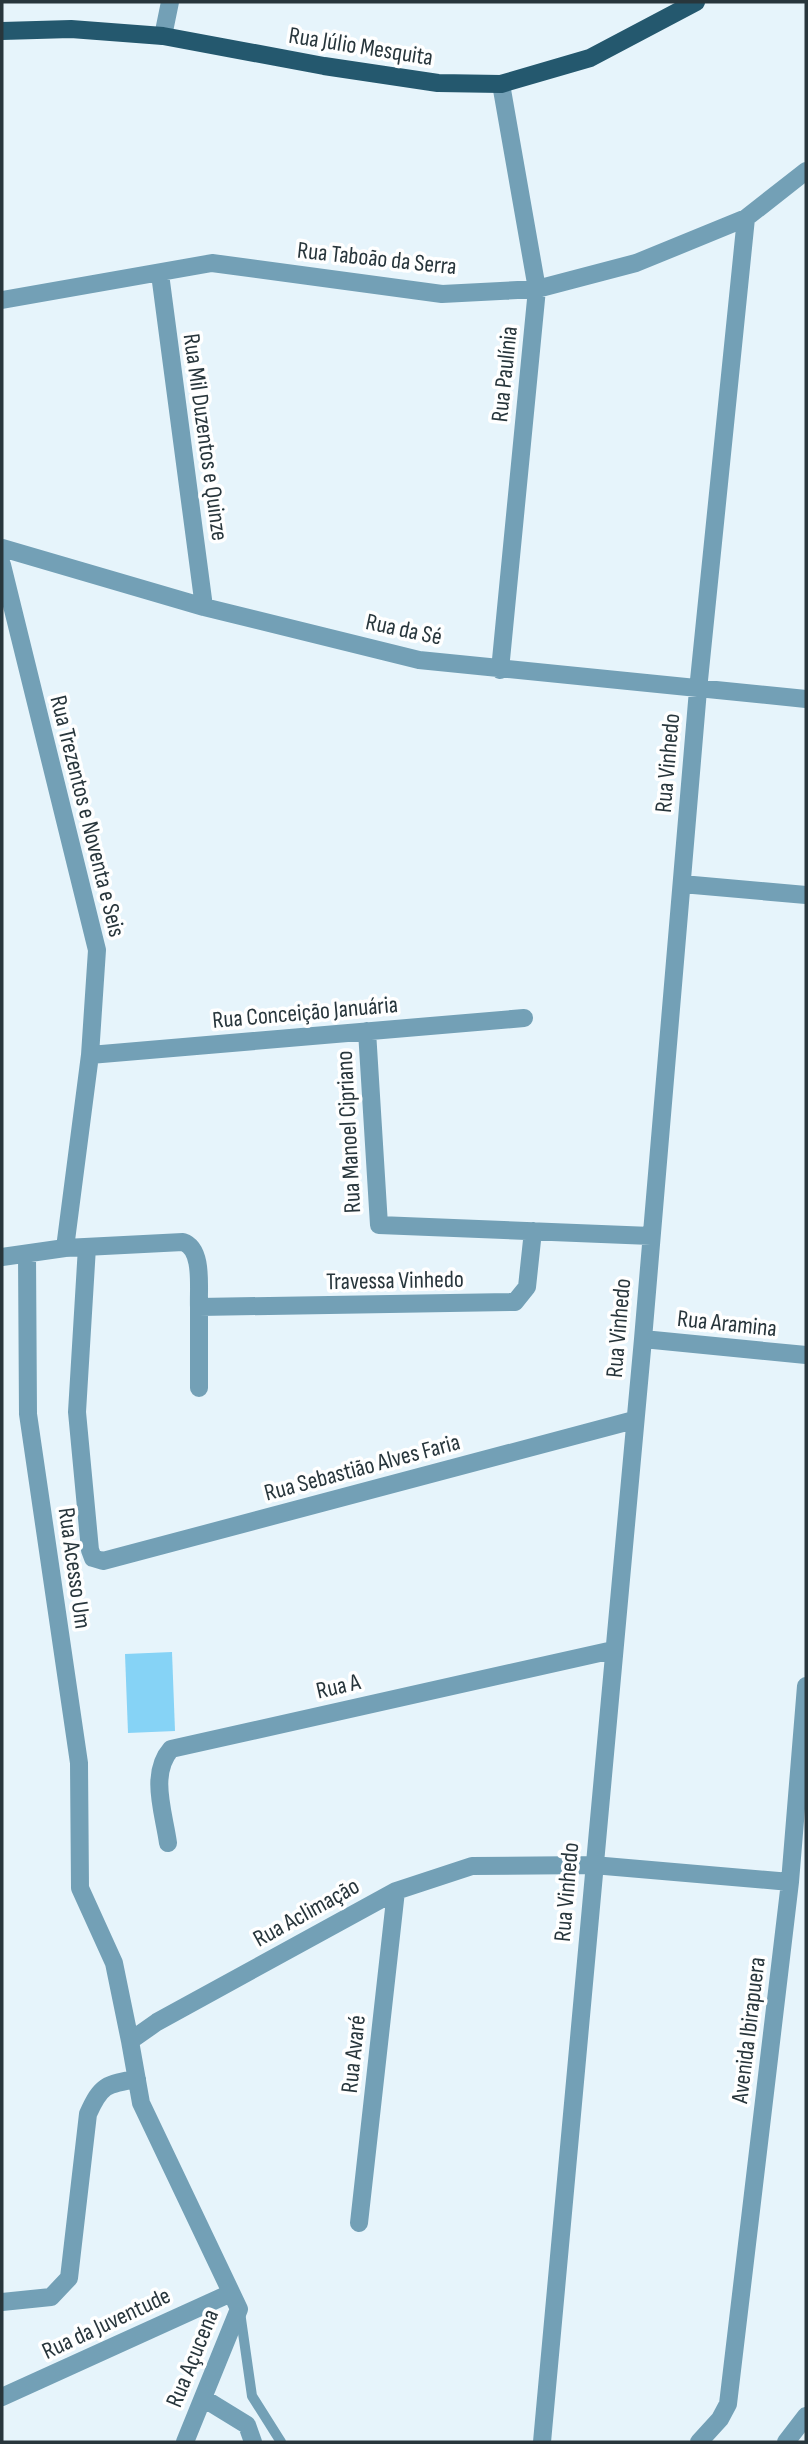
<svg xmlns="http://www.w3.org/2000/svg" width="808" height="2444" font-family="'Sofia Sans Condensed',sans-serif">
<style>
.green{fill:#86d3f6}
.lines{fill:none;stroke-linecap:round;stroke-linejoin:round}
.service{stroke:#73a0b6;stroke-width:10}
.minor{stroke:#73a0b6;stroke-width:18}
.primary{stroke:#24586e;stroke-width:18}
.labels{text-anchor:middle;stroke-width:7;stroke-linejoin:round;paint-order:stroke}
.street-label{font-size:24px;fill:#28363c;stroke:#fff}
</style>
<rect width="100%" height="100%" fill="#e6f4fb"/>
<path class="green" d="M 172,1652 L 175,1731 L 128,1733 L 125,1654 Z"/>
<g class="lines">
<path class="service" d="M 240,2312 L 252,2396 L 281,2442"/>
<path class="minor" d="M 163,36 L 170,2
M 160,274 L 204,607
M 2,300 L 212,263 L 442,294 L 537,289 L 636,263 L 746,218 L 806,171
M 2,548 L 204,607 L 419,660 L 806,699
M 2,565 L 97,950 L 90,1055 L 65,1248
M 500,670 L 537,289 L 501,84
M 682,884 L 806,895
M 367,1031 L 379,1225 L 651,1236
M 90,1055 L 524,1018
M 87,1247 L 77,1412 L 90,1550 L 93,1558 L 103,1561 L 634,1420
M 27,1254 L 28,1414 L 79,1763 L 80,1888 L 114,1963 L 130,2041
M 2,1257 L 65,1248 L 183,1242 C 204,1249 198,1289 199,1307 L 515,1302 L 527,1287 L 533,1231
M 643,1339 L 806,1355
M 199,1388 L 199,1307
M 168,1843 C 164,1813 149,1774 171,1749 L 613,1650
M 359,2223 L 396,1891
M 2,2302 L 51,2297 L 69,2278 L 88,2114 C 101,2085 106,2084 137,2079
M 2,2397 L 231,2293
M 203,2398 L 247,2425 L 253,2442
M 185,2442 L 239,2309 L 141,2103 L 130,2041 L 157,2022 L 396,1891 L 472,1866 L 593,1865 L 790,1882
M 542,2442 L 643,1339 L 698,690 L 746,218
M 699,2442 L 720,2419 L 728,2404 L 790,1882 L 806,1686
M 786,2442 L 806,2416"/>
<path class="primary" d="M 2,31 L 71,29 L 163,36 L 324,66 L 438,83 L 501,84 L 590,58 L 696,2"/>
</g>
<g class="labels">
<g class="street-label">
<text transform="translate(361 46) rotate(9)" y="8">Rua Júlio Mesquita</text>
<text transform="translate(377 258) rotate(6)" y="8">Rua Taboão da Serra</text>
<text transform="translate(504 374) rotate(-84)" y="8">Rua Paulínia</text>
<text transform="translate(206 437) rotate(82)" y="8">Rua Mil Duzentos e Quinze</text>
<text transform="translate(404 629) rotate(12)" y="8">Rua da Sé</text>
<text transform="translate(667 763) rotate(-85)" y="8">Rua Vinhedo</text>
<text transform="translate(88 816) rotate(76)" y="8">Rua Trezentos e Noventa e Seis</text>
<text transform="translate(305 1012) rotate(-5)" y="8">Rua Conceição Januária</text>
<text transform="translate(348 1132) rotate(-93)" y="8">Rua Manoel Cipriano</text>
<text transform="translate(395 1280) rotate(-1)" y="8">Travessa Vinhedo</text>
<text transform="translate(727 1323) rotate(6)" y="8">Rua Aramina</text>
<text transform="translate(618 1328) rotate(-85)" y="8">Rua Vinhedo</text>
<text transform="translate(362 1467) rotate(-15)" y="8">Rua Sebastião Alves Faria</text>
<text transform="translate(75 1568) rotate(82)" y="8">Rua Acesso Um</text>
<text transform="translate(338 1686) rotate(-13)" y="8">Rua A</text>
<text transform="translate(566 1892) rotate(-85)" y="8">Rua Vinhedo</text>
<text transform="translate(306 1912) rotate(-29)" y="8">Rua Aclimação</text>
<text transform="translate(748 2030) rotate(-83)" y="8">Avenida Ibirapuera</text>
<text transform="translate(353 2054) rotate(-84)" y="8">Rua Avaré</text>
<text transform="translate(106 2323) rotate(-25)" y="8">Rua da Juventude</text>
<text transform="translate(192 2358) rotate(-68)" y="8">Rua Açucena</text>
</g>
</g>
<rect width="808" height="2444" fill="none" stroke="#28363c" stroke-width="7"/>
</svg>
